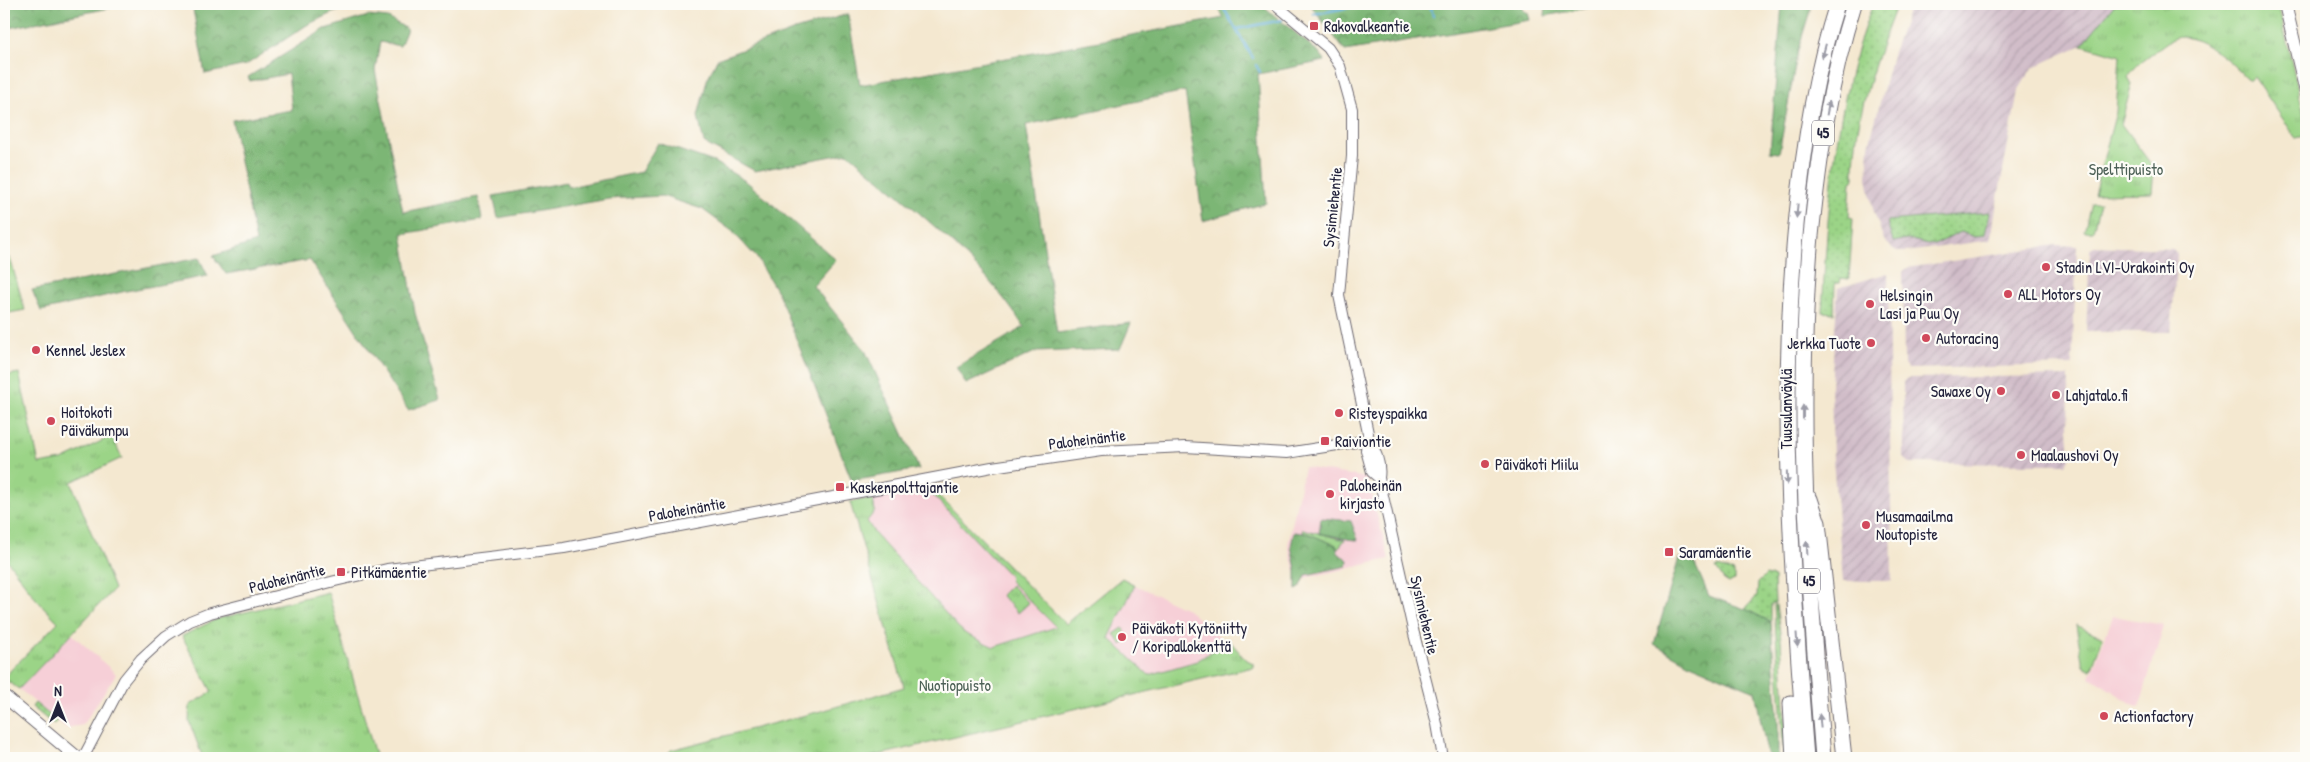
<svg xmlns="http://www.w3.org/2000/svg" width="2310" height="762" font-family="'Patrick Hand',sans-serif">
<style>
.built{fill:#f6cfd7}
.industrial{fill:url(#industrial-furrows)}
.grass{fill:url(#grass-dots);stroke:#5e7b61}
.forest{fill:url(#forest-crowns);stroke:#4f6c58}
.park{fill:url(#park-tufts);stroke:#5e7b61}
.garden{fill:#9bd487;stroke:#5e7b61}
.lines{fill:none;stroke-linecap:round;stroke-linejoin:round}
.stream{stroke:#61adda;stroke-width:2.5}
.minor-casing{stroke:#6c676f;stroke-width:12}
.major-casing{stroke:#6c676f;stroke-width:14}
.highway-casing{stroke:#6c676f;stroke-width:17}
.minor{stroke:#fff;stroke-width:10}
.major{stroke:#fff;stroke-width:12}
.highway{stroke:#fff;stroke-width:15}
.oneway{fill:#9c9ca7}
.poi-dot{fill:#d1495b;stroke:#fdfcf7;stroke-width:2}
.labels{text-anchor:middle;stroke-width:4.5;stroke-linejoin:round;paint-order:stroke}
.shield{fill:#fdfcf7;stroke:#646373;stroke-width:1}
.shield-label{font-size:15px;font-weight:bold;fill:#22223b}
.poi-label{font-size:16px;fill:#22223b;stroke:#fdfcf7;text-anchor:start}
.park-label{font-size:16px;fill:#4c6056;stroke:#fdfcf7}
.street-label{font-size:16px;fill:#22223b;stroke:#fdfcf7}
</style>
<defs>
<pattern id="industrial-furrows" width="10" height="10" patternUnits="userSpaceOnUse" patternTransform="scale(1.25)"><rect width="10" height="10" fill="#d1bdc9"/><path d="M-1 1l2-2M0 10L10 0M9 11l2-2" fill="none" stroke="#b3a2ae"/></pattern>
<pattern id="grass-dots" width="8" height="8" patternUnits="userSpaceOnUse" patternTransform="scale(1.25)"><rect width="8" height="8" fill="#9bd487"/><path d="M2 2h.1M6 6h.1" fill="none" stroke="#85b675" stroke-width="1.8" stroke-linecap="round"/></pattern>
<pattern id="forest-crowns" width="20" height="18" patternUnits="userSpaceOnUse" patternTransform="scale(1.25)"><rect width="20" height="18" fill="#7cb674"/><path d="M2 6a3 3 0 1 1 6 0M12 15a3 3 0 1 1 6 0" fill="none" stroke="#659460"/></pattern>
<pattern id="park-tufts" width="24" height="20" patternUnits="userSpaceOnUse" patternTransform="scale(1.25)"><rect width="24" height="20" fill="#9bd487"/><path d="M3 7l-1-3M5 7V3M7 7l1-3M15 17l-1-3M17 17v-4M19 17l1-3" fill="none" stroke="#85b675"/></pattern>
</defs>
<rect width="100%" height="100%" fill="#fdfcf7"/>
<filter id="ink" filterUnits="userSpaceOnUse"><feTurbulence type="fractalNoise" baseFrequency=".02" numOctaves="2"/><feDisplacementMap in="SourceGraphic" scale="10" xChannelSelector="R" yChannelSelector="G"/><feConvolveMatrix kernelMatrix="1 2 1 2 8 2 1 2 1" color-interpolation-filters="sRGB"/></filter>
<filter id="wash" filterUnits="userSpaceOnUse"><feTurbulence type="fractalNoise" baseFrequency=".0096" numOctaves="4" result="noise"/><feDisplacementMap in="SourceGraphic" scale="20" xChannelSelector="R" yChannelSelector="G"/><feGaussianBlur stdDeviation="1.12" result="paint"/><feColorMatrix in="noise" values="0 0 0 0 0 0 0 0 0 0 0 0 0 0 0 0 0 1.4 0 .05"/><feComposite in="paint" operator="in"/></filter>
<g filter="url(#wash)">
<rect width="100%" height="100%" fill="#f4e8d0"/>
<path class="built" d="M 1304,467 L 1367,478 L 1389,559 L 1297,580 L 1288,545 Z
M 927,489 L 1010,575 L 1010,581 L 1056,627 L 994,647 L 966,634 L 958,627 L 875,534 L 867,521 L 875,511 L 873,498 Z
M 1135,585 L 1187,609 L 1225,642 L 1197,661 L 1149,675 L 1109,638 Z
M 2113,616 L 2164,625 L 2139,708 L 2090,677 Z
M 71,633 L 116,674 L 83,725 L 66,728 L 19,689 Z"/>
<path class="industrial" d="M 1911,4 L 2115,4 L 2082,45 L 2032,68 L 2018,91 L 1990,240 L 1907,252 L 1899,252 L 1892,248 L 1884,240 L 1873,209 L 1867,178 L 1869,146 L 1892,55 Z
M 2056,245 L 2077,246 L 2072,365 L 1908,369 L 1904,364 L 1903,272 L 1907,268 Z
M 2094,246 L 2173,249 L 2177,254 L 2171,332 L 2086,332 L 2090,250 Z
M 1888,273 L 1892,581 L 1843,581 L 1833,459 L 1831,386 L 1838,288 Z
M 2069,376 L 2068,428 L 2070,459 L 2066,464 L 1909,463 L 1904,459 L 1903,382 L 1907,378 Z"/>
<path class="grass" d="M 1873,4 L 1897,4 C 1876,59 1853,119 1854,179 L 1851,181 L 1849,217 L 1853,218 L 1849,279 L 1841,278 L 1840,283 L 1835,283 L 1834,313 L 1822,312 C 1828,209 1834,101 1873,4 Z
M 1990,212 L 1985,234 L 1975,237 L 1961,232 L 1934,245 L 1906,239 L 1893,242 L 1887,221 Z
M 1303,529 L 1345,540 L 1338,548 L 1336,545 L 1302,532 Z
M 1718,567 L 1734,572 L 1734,580 L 1729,583 L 1724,580 L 1716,568 Z
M 1766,575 L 1774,577 L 1775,603 L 1771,604 L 1771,622 L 1745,609 L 1757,596 L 1758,583 Z
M 1802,584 L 1816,758 L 1812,758 L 1799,585 Z
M 1774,605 L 1776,605 L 1781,640 L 1788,758 L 1784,758 Z
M 35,703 L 57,721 L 54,725 L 32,707 Z"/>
<path class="forest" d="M 4,4 L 130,4 L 4,29 Z
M 192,4 L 360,4 L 332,13 L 307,25 L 246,65 L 205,74 Z
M 1216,4 L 1261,4 L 1318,52 L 1325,61 L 1258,74 L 1266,203 L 1203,221 L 1185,91 L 1026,125 L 1057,333 L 1131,323 L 1120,349 L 1035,352 L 966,384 L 956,367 L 1024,327 C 980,258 910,206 848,153 L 755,171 L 704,143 L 698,116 L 707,80 L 717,59 L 795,30 L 848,14 L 860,85 L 1224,18 Z
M 1310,4 L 1523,4 L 1523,10 L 1528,13 L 1530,20 L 1345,51 Z
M 1546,4 L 1608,4 L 1545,16 Z
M 1782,4 L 1812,4 L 1798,50 L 1779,153 L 1770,152 Z
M 368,16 L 388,18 L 407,29 L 400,46 L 380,42 L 375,70 L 403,212 L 478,197 L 482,220 L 402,234 L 415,313 L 440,400 L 408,410 L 310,260 L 226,274 L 213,256 L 256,242 L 232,120 L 292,110 L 288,74 L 250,81 L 248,77 L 325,29 Z
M 658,143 L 714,162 L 747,182 L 836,260 L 813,286 L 865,350 L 919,469 L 852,481 L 779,295 L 757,258 L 732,231 L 702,209 L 662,196 L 609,199 L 498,218 L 493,196 L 567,182 L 569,187 L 641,172 Z
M 199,258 L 208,276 L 126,291 L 41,311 L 32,290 Z
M 1321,518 L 1351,521 L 1358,540 C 1344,540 1332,534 1319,534 Z
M 1294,532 L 1309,534 L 1336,545 L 1338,553 L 1348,560 L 1347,566 L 1306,575 L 1300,588 L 1296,590 L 1296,569 L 1291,546 Z
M 1679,558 L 1694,562 L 1709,596 L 1745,609 L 1771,622 L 1778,724 L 1778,758 L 1770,758 L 1767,753 L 1755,691 L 1688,663 L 1654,644 Z"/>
<path class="park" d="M 2115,4 L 2278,4 L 2306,124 L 2306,136 L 2296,138 L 2254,77 L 2249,81 C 2232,63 2209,41 2184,37 C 2172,36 2162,46 2153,53 C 2143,60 2135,66 2128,77 L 2132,84 L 2121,124 L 2154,168 L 2152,193 L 2094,194 L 2116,112 L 2120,56 L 2082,45 Z
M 2091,203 L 2100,203 L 2093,231 L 2084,231 Z
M 10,258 L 25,310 L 4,314 L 4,259 Z
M 19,373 L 39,464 L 62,460 L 112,436 L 122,458 L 71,482 L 114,589 L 19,689 L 4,679 L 4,677 L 58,622 L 36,599 L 4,556 L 4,376 Z
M 937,486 L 935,492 L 1066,624 L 1122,578 L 1135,585 L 1109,638 L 1149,675 L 1197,661 L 1229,640 L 1245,659 L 1253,663 L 1253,667 L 866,758 L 663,758 L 671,750 L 825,710 L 904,687 L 850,502 L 873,498 L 875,511 L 867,521 L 875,534 L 958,627 L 966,634 L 994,647 L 1056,627 L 1010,581 L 1009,575 L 927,489 Z
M 1011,585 L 1029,603 L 1018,613 L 1001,595 Z
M 328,592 L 376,758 L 203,758 L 189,721 L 190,705 L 212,692 L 182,636 L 217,619 Z
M 2076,625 L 2103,637 L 2091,670 L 2083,666 Z"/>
<path class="garden" d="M 1123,628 L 1130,639 L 1122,645 L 1114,634 Z"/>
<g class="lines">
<path class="stream" d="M 1221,4 L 1253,58
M 1430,4 L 1433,16
M 1314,14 L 1368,4
M 1237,29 L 1282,20
M 1256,65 L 1260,72"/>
</g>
</g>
<g filter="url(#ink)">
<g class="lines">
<g class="minor-casing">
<path id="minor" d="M 1275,4 L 1328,48 L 1340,66 L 1352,109 L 1352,156 L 1339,295 L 1368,433 L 1366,450 L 1372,472 L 1379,478
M 1369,440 C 1376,451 1381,465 1379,478 L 1414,634 L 1437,724 L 1443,758
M 83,758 L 124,680 L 141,659 L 166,636 L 190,621 L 210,613 L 335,581 L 387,569 L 564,548 L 992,467 L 1101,451 L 1185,447 L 1287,453 L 1369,440"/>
</g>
<g class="major-casing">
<path id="major" d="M 2285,4 L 2306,92
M 4,696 L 78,758"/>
</g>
<g class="highway-casing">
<path id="highway" d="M 1810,499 L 1818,523 L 1844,758
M 1791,703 L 1794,758
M 1806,758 C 1792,578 1779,405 1796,225 C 1803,150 1814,76 1837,4
M 1823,758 C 1809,584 1795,411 1811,236 C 1819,157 1830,80 1854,4"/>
</g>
<use href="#minor" class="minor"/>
<use href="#major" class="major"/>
<use href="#highway" class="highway"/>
</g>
<defs><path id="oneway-solid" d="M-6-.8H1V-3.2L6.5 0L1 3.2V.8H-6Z" transform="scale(1.25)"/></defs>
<g class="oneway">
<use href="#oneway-solid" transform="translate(1824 51) rotate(105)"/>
<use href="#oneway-solid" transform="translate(1828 108) rotate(-79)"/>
<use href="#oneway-solid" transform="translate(1797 211) rotate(95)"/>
<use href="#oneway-solid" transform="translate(1803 412) rotate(-90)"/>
<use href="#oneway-solid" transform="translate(1787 478) rotate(89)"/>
<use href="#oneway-solid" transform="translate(1807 548) rotate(-93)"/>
<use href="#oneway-solid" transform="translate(1797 640) rotate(86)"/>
<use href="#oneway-solid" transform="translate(1820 721) rotate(-95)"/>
</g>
</g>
<g class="poi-dot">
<rect x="1309" y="21" width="10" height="10" rx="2.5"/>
<circle cx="2046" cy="267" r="5"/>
<circle cx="2008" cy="294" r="5"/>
<circle cx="1870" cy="304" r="5"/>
<circle cx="1926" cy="338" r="5"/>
<circle cx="1871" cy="343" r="5"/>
<circle cx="36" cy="350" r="5"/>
<circle cx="2001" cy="391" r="5"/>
<circle cx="2056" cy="395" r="5"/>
<circle cx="1339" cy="413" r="5"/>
<circle cx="51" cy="421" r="5"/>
<rect x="1320" y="436" width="10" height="10" rx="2.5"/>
<circle cx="2021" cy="455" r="5"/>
<circle cx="1485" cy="464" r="5"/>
<rect x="835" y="482" width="10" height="10" rx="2.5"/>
<circle cx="1330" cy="494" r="5"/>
<circle cx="1866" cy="525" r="5"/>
<rect x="1664" y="547" width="10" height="10" rx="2.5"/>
<rect x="336" y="567" width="10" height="10" rx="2.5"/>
<circle cx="1122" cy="637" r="5"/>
<circle cx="2104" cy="716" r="5"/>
</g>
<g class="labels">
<g class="shield">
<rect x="1812" y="120.5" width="22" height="25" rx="4"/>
<rect x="1798" y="568.5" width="22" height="25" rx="4"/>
</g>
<g class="shield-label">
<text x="1823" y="138">45</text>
<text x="1809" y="586">45</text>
</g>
<g class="poi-label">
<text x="1324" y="32">Rakovalkeantie</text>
<text x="2056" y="273">Stadin LVI-Urakointi Oy</text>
<text x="2018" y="300">ALL Motors Oy</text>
<text x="1880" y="301">Helsingin<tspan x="1880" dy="18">Lasi ja Puu Oy</tspan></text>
<text x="1936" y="344">Autoracing</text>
<text x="1861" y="349" text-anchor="end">Jerkka Tuote</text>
<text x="46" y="356">Kennel Jeslex</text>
<text x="1991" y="397" text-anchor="end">Sawaxe Oy</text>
<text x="2066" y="401">Lahjatalo.fi</text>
<text x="61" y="418">Hoitokoti<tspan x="61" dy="18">Päiväkumpu</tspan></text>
<text x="1349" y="419">Risteyspaikka</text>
<text x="1335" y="447">Raiviontie</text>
<text x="2031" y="461">Maalaushovi Oy</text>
<text x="1495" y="470">Päiväkoti Miilu</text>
<text x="1340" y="491">Paloheinän<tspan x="1340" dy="18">kirjasto</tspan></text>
<text x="850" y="493">Kaskenpolttajantie</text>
<text x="1876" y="522">Musamaailma<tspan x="1876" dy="18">Noutopiste</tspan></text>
<text x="1679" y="558">Saramäentie</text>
<text x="351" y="578">Pitkämäentie</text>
<text x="1132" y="634">Päiväkoti Kytöniitty<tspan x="1132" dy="18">/ Koripallokenttä</tspan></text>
<text x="2114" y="722">Actionfactory</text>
</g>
<g class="park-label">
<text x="2126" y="175">Spelttipuisto</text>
<text x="955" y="691">Nuotiopuisto</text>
</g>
<g class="street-label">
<text transform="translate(1332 207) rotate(-84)" y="6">Sysimiehentie</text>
<text transform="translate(1786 409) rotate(-90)" y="6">Tuusulanväylä</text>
<text transform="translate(1087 439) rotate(-7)" y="6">Paloheinäntie</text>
<text transform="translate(687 509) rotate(-10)" y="6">Paloheinäntie</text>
<text transform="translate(287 578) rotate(-14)" y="6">Paloheinäntie</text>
<text transform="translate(1425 615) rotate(77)" y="6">Sysimiehentie</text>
</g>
</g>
<rect width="2310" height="762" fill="none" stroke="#fdfcf7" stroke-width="20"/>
<g transform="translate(58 704)" stroke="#fdfcf7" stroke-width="4" paint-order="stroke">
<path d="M0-4L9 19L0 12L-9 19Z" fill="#22223b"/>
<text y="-8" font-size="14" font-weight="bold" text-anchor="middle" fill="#22223b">N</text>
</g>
</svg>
